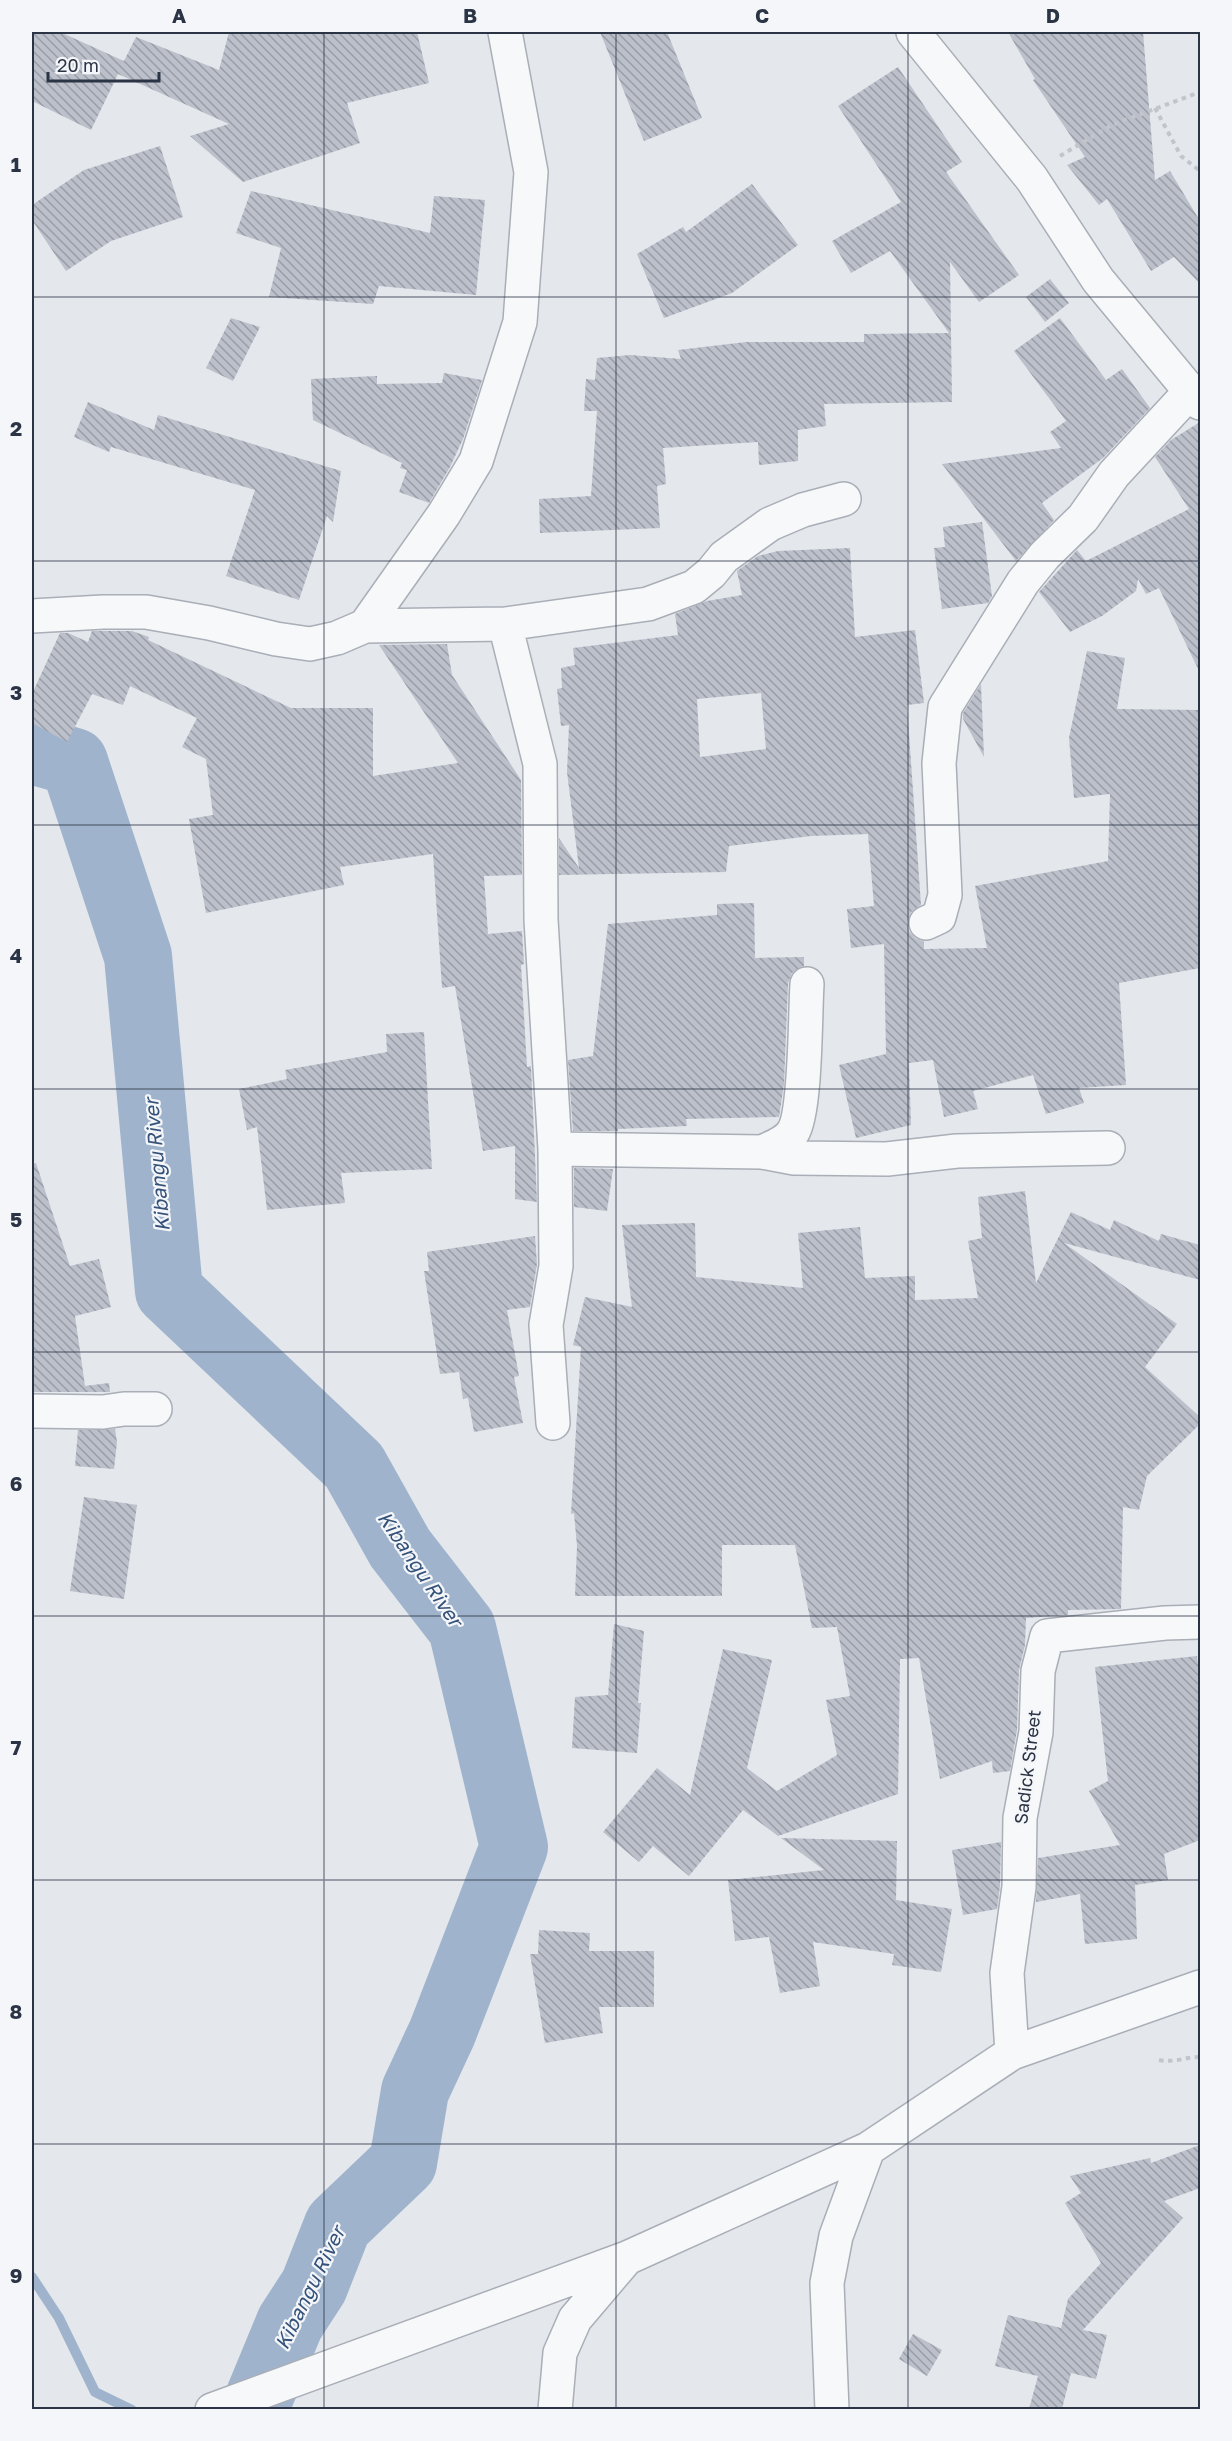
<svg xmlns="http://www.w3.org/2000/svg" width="1232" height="2441" font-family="'Golos Text',sans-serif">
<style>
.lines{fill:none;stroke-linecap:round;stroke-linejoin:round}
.stream{stroke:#9fb4cc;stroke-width:10}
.river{stroke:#9fb4cc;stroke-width:68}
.building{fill:url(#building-back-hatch);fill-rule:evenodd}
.street-casing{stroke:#a9aeb7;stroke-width:36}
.path{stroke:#c2c5cb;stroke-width:4;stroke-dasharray:4.5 4.5;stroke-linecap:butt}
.street{stroke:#f7f8fa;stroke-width:33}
.grid{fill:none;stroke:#2b3445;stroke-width:1.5;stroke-opacity:0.55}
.labels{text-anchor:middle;stroke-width:4.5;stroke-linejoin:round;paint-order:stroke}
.street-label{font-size:18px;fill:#2b3445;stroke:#f4f6f9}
.water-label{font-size:20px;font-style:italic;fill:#34527a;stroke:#f4f6f9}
.neatline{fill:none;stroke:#2b3445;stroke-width:2}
.grid-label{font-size:20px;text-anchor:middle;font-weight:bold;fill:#2b3445}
</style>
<defs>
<pattern id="building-back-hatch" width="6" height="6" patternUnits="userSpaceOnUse" patternTransform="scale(1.5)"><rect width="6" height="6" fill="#bbc0ca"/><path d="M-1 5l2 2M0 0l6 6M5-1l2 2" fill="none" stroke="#989da6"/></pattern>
</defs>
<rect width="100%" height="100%" fill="#e4e7ec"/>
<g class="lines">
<path class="stream" d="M 32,2277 L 59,2318 L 95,2392 L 132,2410"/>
<path class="river" d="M 32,750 L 74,762 L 138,956 L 169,1291 L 354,1466 L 400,1548 L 462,1628 L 514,1847 L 442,2033 L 415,2091 L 403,2163 L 338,2225 L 314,2286 L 290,2323 L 254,2410"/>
</g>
<path class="building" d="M 32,32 L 60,32 L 124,61 L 136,37 L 219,70 L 229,32 L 417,32 L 429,83 L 347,103 L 360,143 L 243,182 L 190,136 L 229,124 L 118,74 L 121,68 L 91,130 L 32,101 Z
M 600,32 L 667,32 L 702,118 L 644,141 Z
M 1008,32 L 1143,32 L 1155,180 L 1170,171 L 1200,221 L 1200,284 L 1174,257 L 1151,271 L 1107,199 L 1099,205 L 1067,165 L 1085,157 L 1033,80 L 1035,79 Z
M 898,67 L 962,162 L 946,172 L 1019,275 L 979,302 L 950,262 L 952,402 L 824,404 L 826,426 L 798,430 L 798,461 L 759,465 L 758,442 L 663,448 L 666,484 L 657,486 L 660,528 L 540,533 L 539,499 L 591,496 L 597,411 L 584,411 L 586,379 L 595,380 L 597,358 L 630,355 L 681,359 L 678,350 L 746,342 L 864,342 L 864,334 L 949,333 L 890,251 L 851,273 L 832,241 L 901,202 L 838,106 Z
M 160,146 L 183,217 L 111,241 L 66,271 L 32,220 L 32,205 L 84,170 Z
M 752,184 L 798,245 L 732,293 L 664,318 L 637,254 L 683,227 L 686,232 Z
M 251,191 L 430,233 L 434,196 L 485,200 L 476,295 L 379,286 L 373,304 L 269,297 L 281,248 L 236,233 Z
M 1050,279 L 1069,303 L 1045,322 L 1026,297 Z
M 231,318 L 260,327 L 233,381 L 206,368 Z
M 1060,318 L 1106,380 L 1122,369 L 1150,408 L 1103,458 L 1042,503 L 1054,520 L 1016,561 L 942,464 L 1061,448 L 1050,432 L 1066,421 L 1014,351 Z
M 444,373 L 482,380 L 463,439 L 450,467 L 429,503 L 399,492 L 407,470 L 400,468 L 402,463 L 313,420 L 311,379 L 377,376 L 377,384 L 442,383 Z
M 88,402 L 154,430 L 158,415 L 341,471 L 333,522 L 327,516 L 299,600 L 226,576 L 255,490 L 111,447 L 109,452 L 74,437 Z
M 1200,422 L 1200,673 L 1159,588 L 1146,594 L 1138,579 L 1136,591 L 1102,616 L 1070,632 L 1039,592 L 1077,550 L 1086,561 L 1189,509 L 1155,457 L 1171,440 Z
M 982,522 L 992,596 L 988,603 L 942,609 L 934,548 L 945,547 L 943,527 Z
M 850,548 L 855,637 L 915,630 L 924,703 L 907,705 L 921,905 L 911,912 L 907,922 L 909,931 L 915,938 L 924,942 L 924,949 L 987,948 L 975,886 L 1108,861 L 1110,794 L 1074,798 L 1069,738 L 1087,651 L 1125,658 L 1117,709 L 1200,710 L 1200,968 L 1119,983 L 1126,1085 L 1079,1088 L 1084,1103 L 1046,1114 L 1033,1075 L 973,1091 L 978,1109 L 944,1117 L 933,1060 L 909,1063 L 911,1125 L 856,1138 L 839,1065 L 886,1054 L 884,944 L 851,948 L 847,909 L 874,906 L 868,834 L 811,836 L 729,846 L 726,872 L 559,875 L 559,838 L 579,868 L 567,772 L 569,725 L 561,726 L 557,689 L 562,688 L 561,668 L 575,665 L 573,648 L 678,635 L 675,614 L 707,601 L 742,595 L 737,571 L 758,556 L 778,551 ZM 761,693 L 766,749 L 700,757 L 697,699 Z
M 92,631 L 132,631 L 149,637 L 148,640 L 291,708 L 373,708 L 373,776 L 458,763 L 379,645 L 447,644 L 452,675 L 521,780 L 522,875 L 484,876 L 488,934 L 522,931 L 524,964 L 521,965 L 527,1067 L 531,1066 L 537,1202 L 515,1199 L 515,1146 L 483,1151 L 455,986 L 442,988 L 433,854 L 340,867 L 344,885 L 206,913 L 189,819 L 213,815 L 206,759 L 182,747 L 197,718 L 130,686 L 123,705 L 92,694 L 67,742 L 32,723 L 32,694 L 60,633 L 68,633 L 88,642 Z
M 981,684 L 984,757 L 963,719 L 963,713 Z
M 754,903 L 755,958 L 804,957 L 804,966 L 792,973 L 788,983 L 784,1084 L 779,1117 L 686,1119 L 687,1126 L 618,1129 L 618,1131 L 573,1131 L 568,1060 L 593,1056 L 608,924 L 717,915 L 717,904 Z
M 424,1032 L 432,1169 L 341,1173 L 345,1203 L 267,1210 L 257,1127 L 247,1130 L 239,1089 L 287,1079 L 285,1070 L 387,1052 L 386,1034 Z
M 36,1163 L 70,1266 L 99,1259 L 111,1307 L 75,1316 L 85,1386 L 109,1383 L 110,1392 L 32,1392 L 32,1164 Z
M 574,1168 L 613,1169 L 607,1211 L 574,1207 Z
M 1025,1191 L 1036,1283 L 1071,1212 L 1110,1230 L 1114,1220 L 1159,1241 L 1161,1234 L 1200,1245 L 1200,1280 L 1064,1243 L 1177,1324 L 1145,1367 L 1200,1417 L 1200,1424 L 1147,1476 L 1139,1510 L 1123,1507 L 1121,1609 L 1068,1610 L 1068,1615 L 1026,1618 L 1025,1645 L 1019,1670 L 1017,1730 L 1010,1771 L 993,1773 L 992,1761 L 940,1779 L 919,1658 L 900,1659 L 898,1794 L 778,1836 L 743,1810 L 689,1876 L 653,1846 L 639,1862 L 603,1832 L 657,1768 L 690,1795 L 723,1649 L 772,1660 L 747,1768 L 777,1791 L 837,1755 L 826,1700 L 850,1696 L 837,1627 L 812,1628 L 795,1545 L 722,1545 L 722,1596 L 575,1596 L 577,1546 L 574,1513 L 571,1514 L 581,1347 L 573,1345 L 585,1297 L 632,1307 L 622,1225 L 695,1223 L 696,1277 L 803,1288 L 798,1233 L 860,1227 L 865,1278 L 915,1276 L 915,1300 L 978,1298 L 968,1241 L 982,1238 L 978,1197 Z
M 535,1236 L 537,1264 L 530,1307 L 507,1310 L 519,1376 L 514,1377 L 523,1423 L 474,1432 L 468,1398 L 463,1399 L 459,1372 L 440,1374 L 424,1271 L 429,1271 L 427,1252 Z
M 115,1429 L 117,1442 L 114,1469 L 75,1466 L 78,1430 Z
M 84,1497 L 137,1505 L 124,1599 L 70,1591 Z
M 614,1624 L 644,1631 L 638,1703 L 641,1703 L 637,1753 L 572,1748 L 575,1697 L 608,1695 Z
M 1197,1656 L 1200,1683 L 1200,1840 L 1164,1854 L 1168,1880 L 1135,1885 L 1137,1939 L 1085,1944 L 1080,1894 L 1036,1902 L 1038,1858 L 1120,1845 L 1089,1791 L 1108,1781 L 1095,1667 Z
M 781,1838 L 897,1841 L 896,1900 L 952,1909 L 941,1972 L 892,1965 L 894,1954 L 813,1942 L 820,1986 L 780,1993 L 769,1937 L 735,1941 L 728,1880 L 824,1870 Z
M 1001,1842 L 1000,1886 L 997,1909 L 963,1915 L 952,1850 Z
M 539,1930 L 590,1933 L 589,1951 L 654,1951 L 654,2007 L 599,2007 L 603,2033 L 545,2043 L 530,1954 L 538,1954 Z
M 1200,2145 L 1200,2188 L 1164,2201 L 1183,2218 L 1083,2330 L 1107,2335 L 1096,2379 L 1071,2373 L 1062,2409 L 1029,2409 L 1038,2376 L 995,2366 L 1008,2315 L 1061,2328 L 1068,2299 L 1101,2263 L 1065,2203 L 1081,2193 L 1070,2176 L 1150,2158 L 1151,2163 Z
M 913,2334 L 942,2350 L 927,2376 L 899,2359 Z"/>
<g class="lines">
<g class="street-casing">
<path id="street" d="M 913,32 L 1032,179 L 1098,280 L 1200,403
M 32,616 L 103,612 L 146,612 L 209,623 L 276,639 L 310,644 L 337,638 L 365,626 L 444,514 L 476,461 L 520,322 L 531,172 L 505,32
M 505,624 L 648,604 L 694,587 L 711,573 L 724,557 L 770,524 L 803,510 L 844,499
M 365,626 L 505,624 L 540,764 L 541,920 L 555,1149 L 556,1266 L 546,1325 L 553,1423
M 926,923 L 939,917 L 945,895 L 939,763 L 945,707 L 1023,582 L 1045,555 L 1083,518 L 1114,474 L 1190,392
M 555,1149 L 762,1152 L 794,1158 L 887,1159 L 957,1151 L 1108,1148
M 762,1152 C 773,1147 786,1143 793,1132 C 806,1111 805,1014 807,984
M 32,1411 L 103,1412 L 124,1409 L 155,1409
M 1012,2053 L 1007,1973 L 1019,1887 L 1020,1818 L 1036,1732 L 1038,1671 L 1047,1636 L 1165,1623 L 1200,1622
M 212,2410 L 627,2258 L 868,2149 L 1012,2053 L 1200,1987
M 555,2410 L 560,2353 L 575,2319 L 626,2259
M 832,2410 L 827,2283 L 836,2236 L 868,2149"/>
</g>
<path class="path" d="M 1155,108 L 1181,156 L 1200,171
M 1060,156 L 1112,125 L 1200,92
M 1159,2060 C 1174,2063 1186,2057 1200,2057"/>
<use href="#street" class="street"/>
</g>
<path class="grid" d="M 324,32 L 324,2410M 616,32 L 616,2410M 908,32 L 908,2410M 32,297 L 1200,297M 32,561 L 1200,561M 32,825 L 1200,825M 32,1089 L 1200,1089M 32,1352 L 1200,1352M 32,1616 L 1200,1616M 32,1880 L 1200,1880M 32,2144 L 1200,2144"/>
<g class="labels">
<g class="street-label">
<text transform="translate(1028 1767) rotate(-83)" y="6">Sadick Street</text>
</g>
<g class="water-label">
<text transform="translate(157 1165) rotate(-95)" y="7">Kibangu River</text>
<text transform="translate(420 1569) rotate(56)" y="7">Kibangu River</text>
<text transform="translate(310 2288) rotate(-64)" y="7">Kibangu River</text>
</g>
</g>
<rect width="1232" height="2441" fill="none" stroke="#f4f6f9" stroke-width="66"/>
<path d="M48 72v9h111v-9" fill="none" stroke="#2b3445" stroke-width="3"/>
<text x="57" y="72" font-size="18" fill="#2b3445" stroke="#f4f6f9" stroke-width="4.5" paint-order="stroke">20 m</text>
<rect x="33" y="33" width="1166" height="2375" class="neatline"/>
<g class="grid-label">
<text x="179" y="23">A</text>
<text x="470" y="23">B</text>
<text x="762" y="23">C</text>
<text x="1053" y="23">D</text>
<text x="16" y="172">1</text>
<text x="16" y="436">2</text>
<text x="16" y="700">3</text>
<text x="16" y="963">4</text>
<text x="16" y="1227">5</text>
<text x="16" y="1491">6</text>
<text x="16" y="1755">7</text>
<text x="16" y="2019">8</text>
<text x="16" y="2283">9</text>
</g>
</svg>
